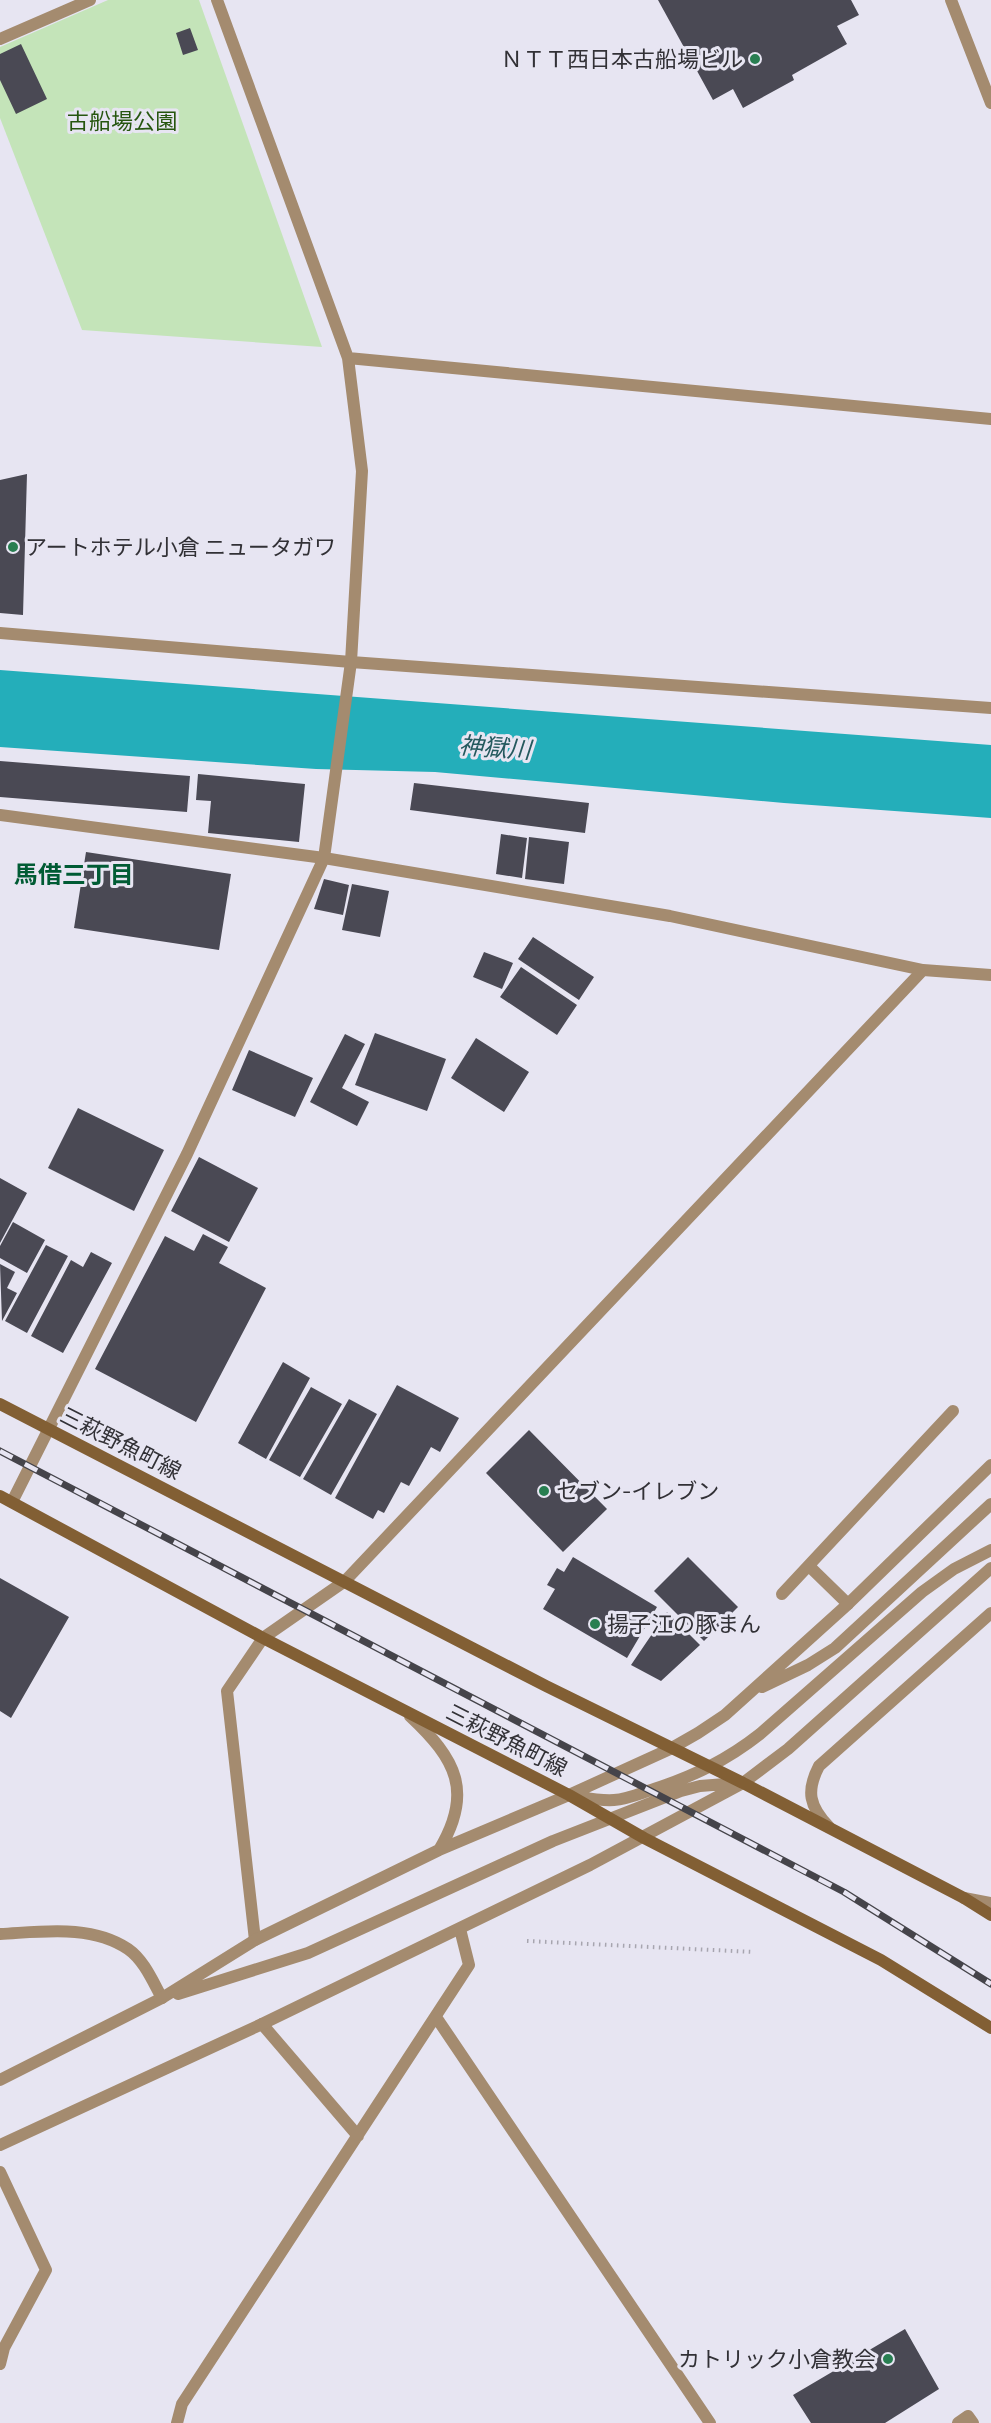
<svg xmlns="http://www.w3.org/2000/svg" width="991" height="2423" font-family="Commissioner,'Noto Sans JP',sans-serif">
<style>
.green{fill:#c4e4b9}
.water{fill:#24aeba}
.building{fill:#4a4954}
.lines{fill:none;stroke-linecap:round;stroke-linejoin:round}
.path{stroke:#a7a5af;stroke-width:4;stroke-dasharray:1.5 4.5;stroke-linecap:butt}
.minor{stroke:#a48b6f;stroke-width:12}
.tertiary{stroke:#a48b6f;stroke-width:12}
.secondary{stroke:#825f34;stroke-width:12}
.rail-casing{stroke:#45444a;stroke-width:7}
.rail{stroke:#e7e5f2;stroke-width:4.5;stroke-dasharray:14;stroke-linecap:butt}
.poi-dot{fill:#287e51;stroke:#e7e5f2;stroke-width:2}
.labels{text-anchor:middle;stroke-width:6;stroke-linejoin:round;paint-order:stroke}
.poi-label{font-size:22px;fill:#323136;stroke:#e7e5f2;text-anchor:start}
.park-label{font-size:22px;fill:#26560f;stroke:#e7e5f2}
.street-label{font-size:22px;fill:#323136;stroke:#e7e5f2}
.water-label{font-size:24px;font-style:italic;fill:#24595e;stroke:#e7e5f2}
.neighbourhood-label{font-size:24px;font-weight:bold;fill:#005b34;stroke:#e7e5f2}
</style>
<rect width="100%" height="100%" fill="#e7e5f2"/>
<path class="green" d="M 108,0 L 199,0 L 322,347 L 82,330 L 0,118 L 0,47 Z"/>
<path class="water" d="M 0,670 L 991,745 L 991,818 L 784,803 L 435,772 L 316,769 L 0,747 Z"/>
<path class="building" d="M 658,0 L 851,0 L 859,15 L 837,26 L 847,44 L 792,75 L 794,80 L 743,108 L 733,89 L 713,100 Z
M 190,28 L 198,50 L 183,55 L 176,33 Z
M 21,44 L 47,99 L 16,114 L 0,80 L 0,54 Z
M 27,474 L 23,615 L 0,613 L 0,480 Z
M 0,761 L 190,776 L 187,812 L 0,797 Z
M 198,774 L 305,784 L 299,842 L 208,833 L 211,801 L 196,800 Z
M 414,783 L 589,803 L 585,833 L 410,810 Z
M 501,834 L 527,838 L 522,878 L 496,874 Z
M 529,837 L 569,842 L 564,884 L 525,879 Z
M 86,852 L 231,874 L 219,950 L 74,928 Z
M 324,879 L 349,885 L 343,915 L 314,909 Z
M 352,884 L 389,891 L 380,937 L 342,930 Z
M 533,937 L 594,977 L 579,1000 L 518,959 Z
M 484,952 L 513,963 L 502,989 L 473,977 Z
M 521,967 L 577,1005 L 557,1035 L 500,997 Z
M 375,1033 L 446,1059 L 427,1111 L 355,1085 Z
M 345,1034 L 365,1044 L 342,1088 L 369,1102 L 357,1126 L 310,1102 Z
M 476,1038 L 529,1072 L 504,1112 L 451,1078 Z
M 249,1050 L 313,1078 L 295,1117 L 232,1090 Z
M 78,1108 L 164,1150 L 134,1211 L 48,1168 Z
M 199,1157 L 258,1188 L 229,1242 L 171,1211 Z
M 0,1178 L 27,1193 L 0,1243 Z
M 13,1222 L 45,1240 L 27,1273 L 0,1258 L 0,1246 Z
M 203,1234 L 228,1247 L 219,1263 L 266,1288 L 196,1422 L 95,1369 L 165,1236 L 194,1251 Z
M 46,1245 L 68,1256 L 27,1333 L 5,1321 Z
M 91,1252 L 112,1263 L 63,1353 L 31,1336 L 71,1260 L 83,1267 Z
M 0,1264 L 15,1272 L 7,1288 L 17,1293 L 2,1321 Z
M 283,1362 L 310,1378 L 266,1459 L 238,1443 Z
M 397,1385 L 459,1418 L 440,1452 L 431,1447 L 409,1486 L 401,1482 L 384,1513 L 378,1510 L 373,1519 L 335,1498 Z
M 311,1387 L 342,1404 L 300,1477 L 269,1460 Z
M 349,1399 L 377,1414 L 331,1495 L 303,1479 Z
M 529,1430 L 607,1509 L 563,1552 L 486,1473 Z
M 573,1557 L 657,1607 L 627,1658 L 543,1609 L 555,1589 L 547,1585 L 557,1568 L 564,1572 Z
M 688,1557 L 738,1607 L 704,1641 L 654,1591 Z
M 0,1578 L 69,1617 L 11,1718 L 0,1711 Z
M 667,1612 L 700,1645 L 661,1681 L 631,1665 Z
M 905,2329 L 939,2389 L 885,2423 L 811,2423 L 793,2395 Z"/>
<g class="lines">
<path class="path" d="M 527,1941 L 754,1952"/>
<path class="minor" d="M 0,39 L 90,0
M 348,358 L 991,419
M 0,633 L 351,662 L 991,708
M 0,815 L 324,858 L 670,916 L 923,970 L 991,975
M 12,1502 L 187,1154 L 324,858 L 351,662 L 362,471 L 348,358 L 217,0
M 809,1566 L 848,1604
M 782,1594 L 953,1411
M 0,1934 C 41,1932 91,1924 128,1949 C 144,1960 153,1982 162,1998
M 255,1940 L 227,1691 L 263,1638 L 345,1581 L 923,970
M 436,2017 L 710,2423
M 262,2024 L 358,2136
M 0,2172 L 46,2270 L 4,2348 L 0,2364
M 177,2423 L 182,2404 L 469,1965 L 460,1929
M 958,2423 L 968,2416 L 973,2423"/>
<path class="tertiary" d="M 951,0 L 991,103
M 762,1687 L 808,1665 L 835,1648 L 991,1504
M 410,1716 C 456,1759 474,1792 439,1850
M 573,1796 C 586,1798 600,1801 614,1800 C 628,1799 641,1793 654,1789 C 694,1776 727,1760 760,1734 L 922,1592 L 954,1569 L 991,1550
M 829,1827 C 809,1806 806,1791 819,1766 L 991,1613
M 964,1898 L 991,1903
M 178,1994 L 308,1953 L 553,1841 L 681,1791 L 700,1786 L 738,1783
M 0,2080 L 162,1998 L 255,1940 L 439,1850 L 569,1795 L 670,1749 L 698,1733 L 725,1715 L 848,1604 L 991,1465
M 0,2145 L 262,2024 L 590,1865 L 743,1783 L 788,1749 L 991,1568"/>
<path class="secondary" d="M 0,1404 L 546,1686 L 743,1783 L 964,1898 L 991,1915
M 0,1496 L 263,1638 L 569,1795 L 644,1838 L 881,1960 L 991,2028"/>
<g class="rail-casing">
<path id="rail" d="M 0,1451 L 844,1892 L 991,1984"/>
</g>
<use href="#rail" class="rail"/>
</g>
<g class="poi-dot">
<circle cx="755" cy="59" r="6"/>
<circle cx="13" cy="547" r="6"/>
<circle cx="544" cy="1491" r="6"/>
<circle cx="595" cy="1624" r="6"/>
<circle cx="888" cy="2359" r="6"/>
</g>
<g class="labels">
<g class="poi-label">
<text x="743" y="67" text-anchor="end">ＮＴＴ西日本古船場ビル</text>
<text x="25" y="555">アートホテル小倉 ニュータガワ</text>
<text x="556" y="1499">セブン-イレブン</text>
<text x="607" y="1632">揚子江の豚まん</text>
<text x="876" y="2367" text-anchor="end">カトリック小倉教会</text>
</g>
<g class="park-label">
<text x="122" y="129">古船場公園</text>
</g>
<g class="street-label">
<text transform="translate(121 1443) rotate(27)" y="8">三萩野魚町線</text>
<text transform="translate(507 1740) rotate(27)" y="8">三萩野魚町線</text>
</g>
<g class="water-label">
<text transform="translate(495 748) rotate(4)" y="8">神獄川</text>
</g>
<g class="neighbourhood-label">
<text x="74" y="883">馬借三丁目</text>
</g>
</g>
</svg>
